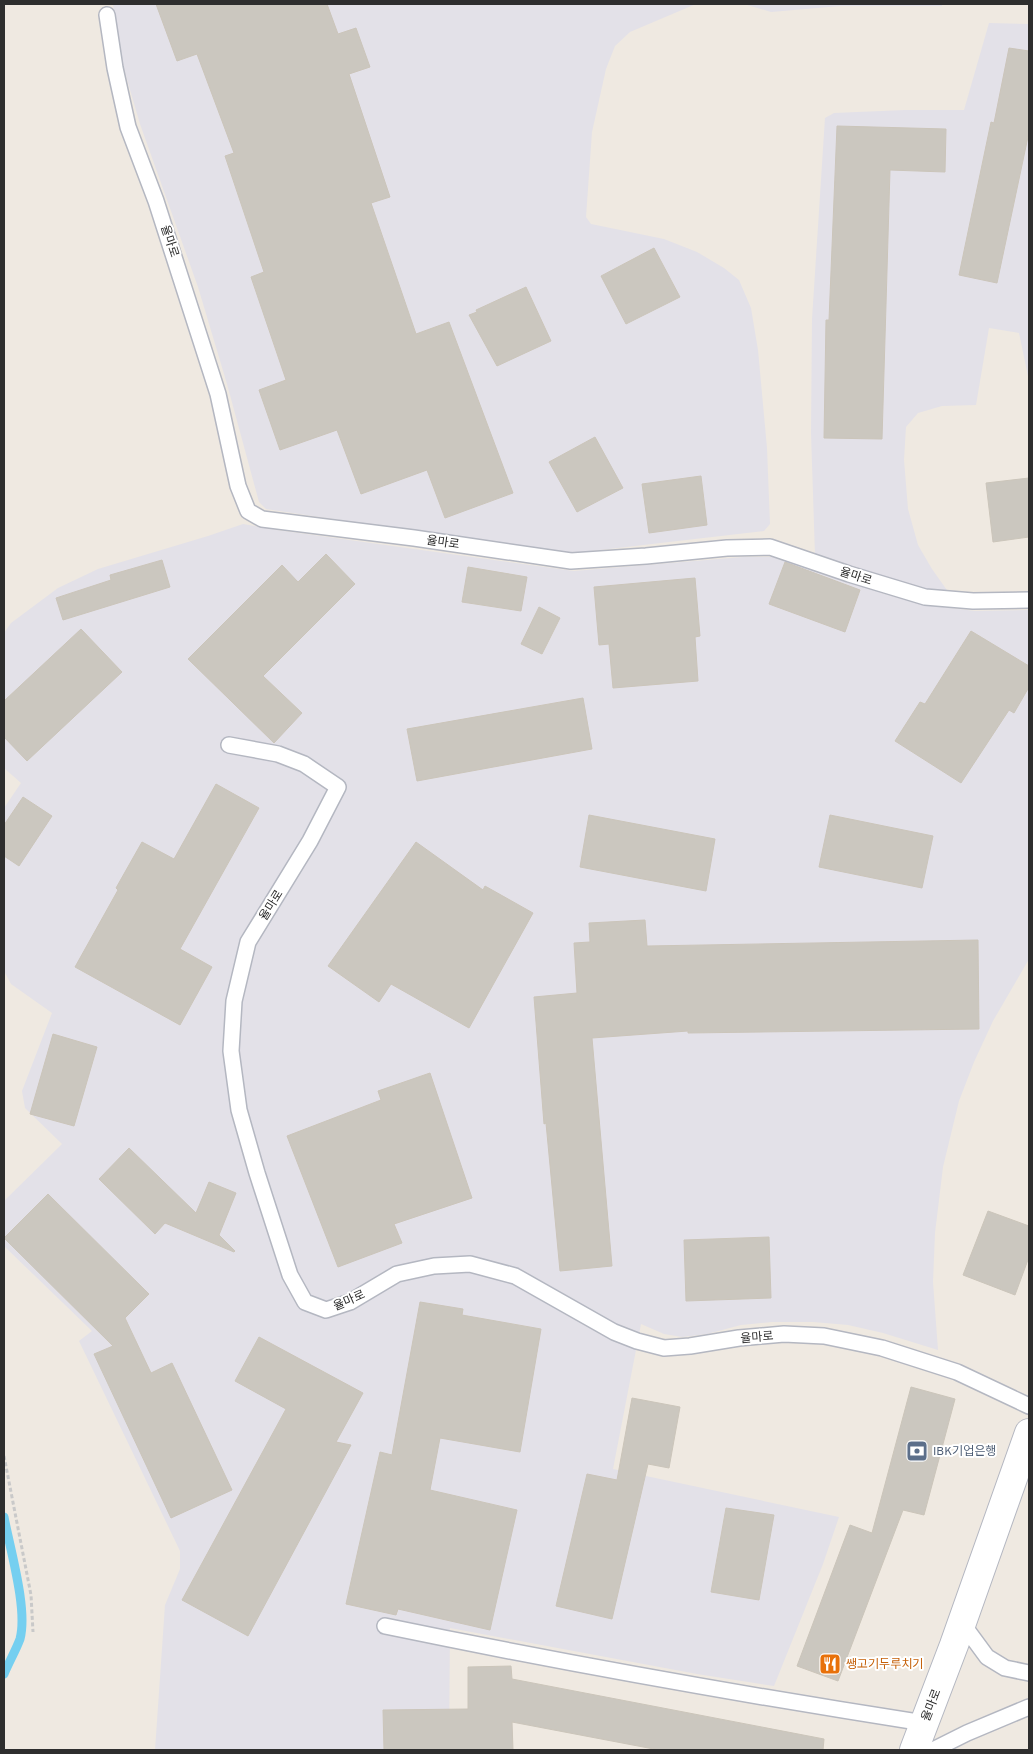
<svg xmlns="http://www.w3.org/2000/svg" width="1033" height="1754" font-family="Overpass,'Noto Sans KR',sans-serif">
<style>
.industrial{fill:#e3e1e8}
.lines{fill:none;stroke-linecap:round;stroke-linejoin:round}
.stream{stroke:#75cff0;stroke-width:9}
.building{fill:#cbc7bf;stroke:#cbc5ba}
.lane-casing{stroke:#b4b7c1;stroke-width:18}
.secondary-casing{stroke:#b4b7c1;stroke-width:30}
.path{stroke:#c9c9c9;stroke-width:3;stroke-dasharray:4 2.5;stroke-linecap:butt}
.lane{stroke:#fff;stroke-width:15}
.secondary{stroke:#fff;stroke-width:28}
.labels{text-anchor:middle;stroke-width:4;stroke-linejoin:round;paint-order:stroke}
.street-label{font-size:12px;fill:#2e2e2e;stroke:#fff}
.service-label{font-size:12px;fill:#4e5e75;stroke:#fff;text-anchor:start}
.food-label{font-size:12px;fill:#c56008;stroke:#fff;text-anchor:start}
</style>
<rect width="100%" height="100%" fill="#efe9e1"/>
<path class="industrial" d="M 113,4 L 696,4 L 630,32 L 615,46 L 606,69 L 592,132 L 586,217 L 591,224 L 664,239 L 697,252 L 724,268 L 739,280 L 751,308 L 758,350 L 767,448 L 770,524 L 764,531 L 583,552 L 554,552 L 266,509 L 259,502 L 227,384 L 198,287 L 140,124 L 124,69 L 116,32 Z
M 744,4 L 942,4 L 942,6 L 840,6 L 771,12 Z
M 989,23 L 1029,24 L 1029,381 L 1019,333 L 989,328 L 976,405 L 942,406 L 918,413 L 906,427 L 904,460 L 908,509 L 918,545 L 932,569 L 949,593 L 921,589 L 872,574 L 815,555 L 811,433 L 812,319 L 825,118 L 834,113 L 905,110 L 964,110 Z
M 243,524 L 277,530 L 574,571 L 743,557 L 782,557 L 885,594 L 920,604 L 975,611 L 1029,610 L 1029,959 L 993,1021 L 974,1062 L 959,1101 L 943,1167 L 935,1233 L 933,1282 L 938,1350 L 883,1333 L 848,1325 L 813,1322 L 772,1322 L 741,1325 L 707,1334 L 682,1337 L 664,1334 L 641,1324 L 613,1469 L 839,1517 L 823,1564 L 774,1686 L 697,1674 L 450,1628 L 449,1750 L 155,1750 L 165,1605 L 180,1569 L 180,1551 L 79,1341 L 92,1331 L 4,1246 L 4,1201 L 62,1144 L 25,1108 L 22,1091 L 52,1013 L 11,984 L 4,971 L 4,808 L 21,783 L 4,768 L 4,633 L 11,623 L 58,588 L 98,569 L 208,536 Z"/>
<g class="lines">
<path class="stream" d="M 4,1517 C 10,1549 28,1609 20,1639 C 16,1650 9,1662 4,1674"/>
</g>
<path class="building" d="M 156,4 L 327,4 L 338,34 L 356,28 L 370,67 L 349,74 L 390,197 L 371,203 L 416,334 L 449,322 L 513,493 L 445,518 L 427,470 L 361,494 L 337,430 L 280,450 L 259,390 L 286,380 L 251,277 L 264,272 L 225,156 L 234,153 L 197,54 L 177,61 Z
M 1009,48 L 1029,51 L 1029,132 L 997,283 L 959,275 L 991,122 L 994,123 Z
M 837,126 L 946,129 L 945,172 L 890,170 L 882,439 L 824,438 L 826,320 L 829,320 Z
M 654,248 L 680,297 L 626,324 L 601,276 Z
M 526,287 L 551,341 L 497,366 L 469,315 L 477,312 L 476,310 Z
M 595,437 L 623,488 L 577,512 L 549,462 Z
M 701,476 L 707,525 L 649,533 L 642,484 Z
M 1029,478 L 1029,537 L 993,542 L 986,483 Z
M 326,554 L 355,584 L 263,676 L 302,713 L 274,743 L 188,659 L 282,565 L 298,582 Z
M 162,560 L 170,587 L 63,620 L 56,598 L 111,580 L 110,575 Z
M 785,562 L 860,590 L 845,632 L 769,604 Z
M 468,567 L 527,577 L 521,611 L 462,602 Z
M 695,578 L 700,636 L 695,637 L 698,681 L 613,688 L 609,644 L 599,645 L 594,587 Z
M 539,607 L 560,618 L 542,654 L 521,644 Z
M 81,629 L 122,672 L 27,761 L 4,737 L 4,701 Z
M 971,631 L 1029,666 L 1029,687 L 1014,713 L 1009,710 L 961,783 L 895,741 L 920,702 L 925,704 Z
M 583,698 L 592,749 L 417,781 L 407,729 Z
M 216,784 L 259,808 L 180,949 L 212,967 L 180,1025 L 75,967 L 118,890 L 116,888 L 142,842 L 174,859 Z
M 23,797 L 52,816 L 19,866 L 4,856 L 4,825 Z
M 589,815 L 715,839 L 706,891 L 580,867 Z
M 830,815 L 933,836 L 922,888 L 819,867 Z
M 416,842 L 483,890 L 485,886 L 533,913 L 469,1028 L 391,984 L 379,1002 L 328,966 Z
M 645,920 L 647,946 L 978,940 L 979,1029 L 688,1033 L 688,1031 L 592,1038 L 612,1266 L 560,1271 L 546,1123 L 544,1124 L 534,997 L 577,993 L 574,943 L 590,942 L 589,923 Z
M 53,1034 L 97,1047 L 74,1126 L 30,1114 Z
M 430,1073 L 472,1198 L 394,1224 L 402,1243 L 338,1267 L 287,1136 L 381,1100 L 378,1091 Z
M 129,1148 L 196,1213 L 209,1182 L 236,1193 L 219,1235 L 235,1251 L 234,1252 L 165,1223 L 155,1234 L 99,1179 Z
M 48,1194 L 149,1294 L 125,1318 L 151,1373 L 172,1363 L 232,1490 L 171,1518 L 94,1354 L 113,1346 L 4,1238 Z
M 988,1211 L 1029,1226 L 1029,1257 L 1015,1295 L 963,1275 Z
M 769,1237 L 771,1298 L 686,1301 L 684,1240 Z
M 420,1302 L 463,1309 L 462,1315 L 541,1329 L 520,1452 L 440,1438 L 430,1490 L 517,1510 L 490,1630 L 398,1609 L 396,1615 L 346,1604 L 380,1452 L 392,1455 Z
M 259,1337 L 363,1393 L 336,1442 L 351,1445 L 248,1636 L 182,1600 L 286,1409 L 235,1381 Z
M 911,1387 L 955,1399 L 924,1515 L 903,1510 L 838,1681 L 797,1666 L 850,1525 L 872,1533 Z
M 632,1398 L 680,1407 L 669,1468 L 648,1464 L 612,1619 L 556,1606 L 587,1474 L 617,1480 Z
M 726,1508 L 774,1515 L 759,1600 L 711,1592 Z
M 511,1666 L 512,1679 L 824,1739 L 823,1750 L 659,1750 L 512,1722 L 513,1750 L 384,1750 L 383,1710 L 468,1709 L 468,1667 Z"/>
<g class="lines">
<g class="lane-casing">
<path id="lane" d="M 107,15 L 115,68 L 128,127 L 156,201 L 218,394 L 238,486 L 248,511 L 262,519 L 414,538 L 571,561 L 646,556 L 727,548 L 770,547 L 849,574 L 925,597 L 973,601 L 1029,600
M 229,745 L 278,754 L 304,764 L 338,787 L 310,841 L 248,942 L 234,1001 L 231,1051 L 239,1110 L 257,1173 L 290,1275 L 305,1302 L 326,1310 L 350,1302 L 397,1274 L 434,1266 L 470,1264 L 515,1276 L 614,1332 L 637,1341 L 664,1348 L 690,1346 L 739,1338 L 784,1334 L 824,1336 L 882,1348 L 957,1372 L 1029,1406
M 962,1623 L 987,1657 L 1005,1668 L 1029,1673
M 385,1626 C 564,1663 744,1695 924,1723
M 933,1750 L 967,1733 L 1029,1707"/>
</g>
<g class="secondary-casing">
<path id="secondary" d="M 914,1750 L 954,1645 L 1029,1433"/>
</g>
<path class="path" d="M 4,1456 L 31,1595 L 33,1632"/>
<use href="#lane" class="lane"/>
<use href="#secondary" class="secondary"/>
</g>
<defs>
<g id="bank-square" transform="scale(1.125)"><rect x="-9" y="-9" width="18" height="18" rx="4" fill="#5c6f8a" stroke="#fff"/><path d="M-6-4H6V4H-6ZM0-2.3a2.3 2.3 0 1 0 0 4.6a2.3 2.3 0 1 0 0-4.6Z" fill="#fff"/></g>
<g id="restaurant-square" transform="scale(1.125)"><rect x="-9" y="-9" width="18" height="18" rx="4" fill="#e8710a" stroke="#fff"/><path d="M-5-6h1v4h1v-4h1v4h1v-4h1v5L-1.5 .5V6h-2V.5L-5-1ZM5-6V6H3V1.5H1.5Q1.5-4 5-6Z" fill="#fff"/></g>
</defs>
<g fill-rule="evenodd">
<use href="#bank-square" x="917" y="1451"/>
<use href="#restaurant-square" x="830" y="1664"/>
</g>
<g class="labels">
<g class="street-label">
<text transform="translate(170 241) rotate(72)" y="4">율마로</text>
<text transform="translate(443 542) rotate(8)" y="4">율마로</text>
<text transform="translate(856 576) rotate(18)" y="4">율마로</text>
<text transform="translate(271 905) rotate(-58)" y="4">율마로</text>
<text transform="translate(349 1300) rotate(-24)" y="4">율마로</text>
<text transform="translate(757 1337) rotate(-5)" y="4">율마로</text>
<text transform="translate(931 1705) rotate(-69)" y="4">율마로</text>
</g>
<g class="service-label">
<text x="933" y="1455">IBK기업은행</text>
</g>
<g class="food-label">
<text x="846" y="1668">쌩고기두루치기</text>
</g>
</g>
<rect width="1033" height="1754" fill="none" stroke="#2e2e2e" stroke-width="10"/>
</svg>
